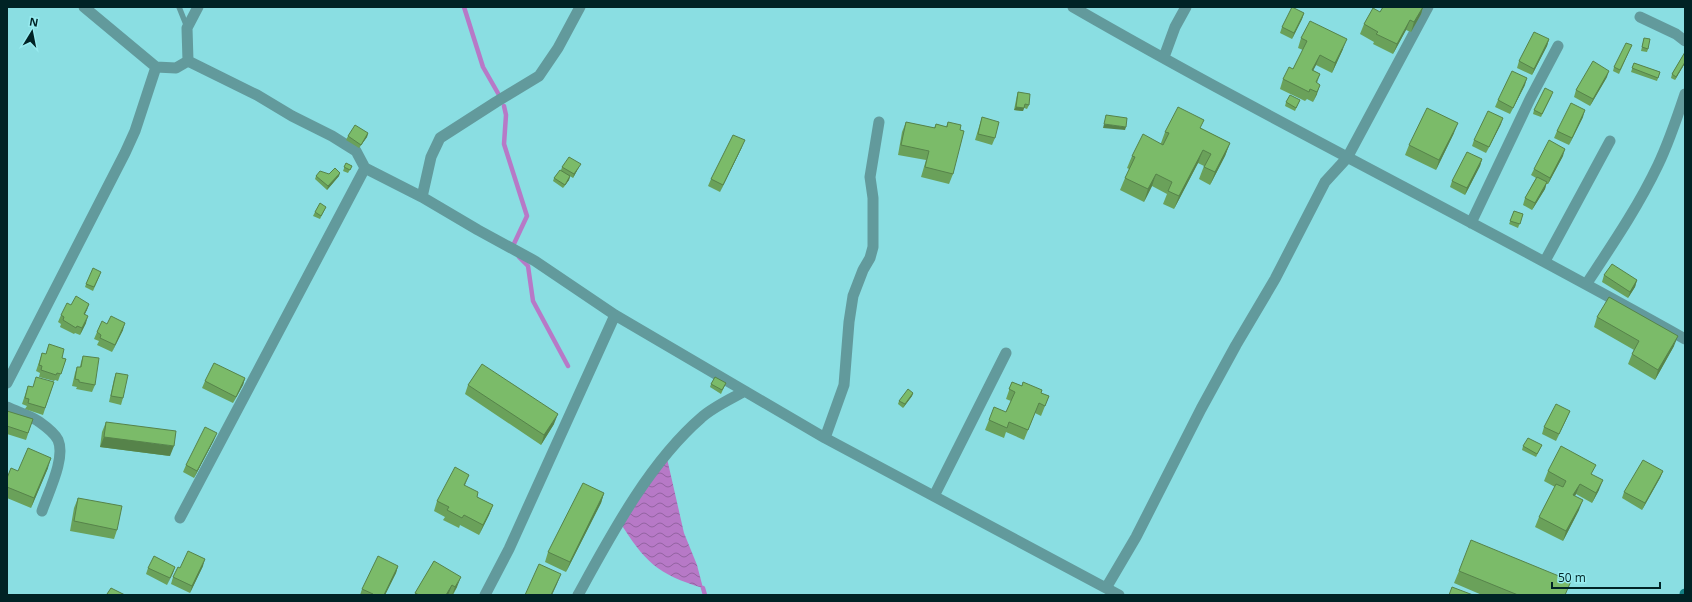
<svg xmlns="http://www.w3.org/2000/svg" width="1692" height="602" font-family="'Open Sans',sans-serif">
<style>
.water{fill:url(#water-waves)}
.lines{fill:none;stroke-linecap:round;stroke-linejoin:round}
.stream{stroke:#b779c7;stroke-width:4.5}
.service{stroke:#629a9c;stroke-width:5.5}
.minor{stroke:#629a9c;stroke-width:11}
.secondary{stroke:#148084;stroke-width:11}
.wall{fill:#6aa15a}
.shaded-wall{fill:#56834a}
.building{fill:#7bbb69;stroke:#56834a}
</style>
<defs>
<pattern id="water-waves" width="16" height="10" patternUnits="userSpaceOnUse"><rect width="16" height="10" fill="#b779c7"/><path d="M0 5q4-4 8 0t8 0" fill="none" stroke="#9263a1"/></pattern>
</defs>
<rect width="100%" height="100%" fill="#8adee2"/>
<path class="water" d="M 666,454 L 684,533 L 697,565 L 703,588 C 657,574 645,562 619,521 Z"/>
<g class="lines">
<path class="stream" d="M 464,7 L 483,67 L 499,95
M 504,106 L 506,115 L 504,144 L 527,216 L 512,248
M 519,257 L 528,266 L 533,301 L 568,366
M 703,588 L 705,595"/>
<path class="service" d="M 179,7 L 187,27"/>
<path class="minor" d="M 84,7 L 156,67 L 176,68 L 188,61
M 1073,7 C 1274,123 1483,225 1685,339
M 1640,17 L 1676,34 L 1685,41
M 1164,57 L 1175,27 L 1186,7
M 188,61 L 257,95 L 292,116 L 332,136 L 356,151 L 365,168 L 422,197 L 478,230 L 535,261 L 615,315 L 825,438 L 1119,595
M 188,61 L 187,28 L 198,7
M 422,197 L 431,157 L 440,138 L 496,102 L 539,76 L 558,48 L 580,7
M 1471,223 L 1530,99 L 1558,46
M 1545,261 L 1610,141
M 1587,283 C 1612,245 1638,207 1658,165 C 1669,142 1677,118 1685,94
M 7,383 L 125,153 L 135,131 L 156,67
M 7,407 C 17,412 29,415 38,421 C 45,426 54,432 58,440 C 66,458 48,493 42,511
M 825,438 L 844,385 L 849,322 L 853,296 L 863,270 L 870,258 L 873,247 L 873,198 L 870,177 L 879,122
M 934,496 L 1006,353
M 180,518 L 365,168
M 1106,588 L 1136,537 L 1201,409 L 1236,345 L 1275,279 L 1325,182 L 1347,158 L 1428,7
M 485,595 L 509,549 L 615,315
M 578,595 C 611,535 649,463 701,418 C 713,407 731,399 745,391"/>
<path class="secondary" d="M 1685,595 L 1685,594"/>
</g>
<path class="wall" d="M 1383,7 L 1423,7 L 1421,14 L 1411,32 L 1406,30 L 1393,54 L 1373,44 L 1374,42 L 1360,34 L 1364,24 L 1380,12 Z
M 1304,13 L 1302,19 L 1292,39 L 1280,33 L 1282,27 Z
M 1301,38 L 1343,49 L 1332,73 L 1316,65 L 1313,70 L 1320,74 L 1317,83 L 1317,94 L 1313,102 L 1307,99 L 1305,101 L 1280,89 L 1283,79 L 1293,69 L 1303,50 L 1298,48 Z
M 1644,38 L 1648,49 L 1647,52 L 1641,51 Z
M 1549,39 L 1547,46 L 1532,75 L 1517,68 L 1519,61 Z
M 1632,45 L 1619,74 L 1613,71 L 1614,67 Z
M 1685,52 L 1685,63 L 1675,80 L 1671,78 L 1672,74 Z
M 1634,63 L 1660,72 L 1657,81 L 1631,72 Z
M 1607,77 L 1590,106 L 1574,97 L 1576,90 Z
M 1525,85 L 1510,114 L 1495,107 L 1498,100 Z
M 1018,92 L 1029,105 L 1027,109 L 1024,108 L 1023,111 L 1014,110 L 1017,95 Z
M 1552,95 L 1541,117 L 1533,114 L 1534,110 Z
M 1300,100 L 1295,111 L 1285,106 L 1286,102 Z
M 982,117 L 995,138 L 992,145 L 975,140 Z
M 1583,117 L 1569,145 L 1554,138 L 1557,131 Z
M 906,122 L 934,128 L 936,124 L 946,127 L 948,122 L 953,174 L 949,184 L 921,177 L 926,160 L 898,155 L 902,132 Z
M 1501,124 L 1486,153 L 1472,146 L 1474,140 Z
M 1201,128 L 1230,143 L 1225,156 L 1210,185 L 1199,179 L 1204,166 L 1198,163 L 1174,209 L 1163,204 L 1167,194 L 1152,186 L 1144,202 L 1120,190 L 1125,178 L 1129,169 L 1127,168 L 1132,156 L 1161,143 L 1165,132 Z
M 368,133 L 367,137 L 359,148 L 346,140 L 348,136 Z
M 1454,133 L 1436,170 L 1405,155 L 1409,145 Z
M 742,147 L 720,192 L 708,186 L 711,179 Z
M 1563,156 L 1548,184 L 1546,184 L 1545,189 L 1532,210 L 1523,205 L 1525,198 L 1536,178 L 1531,175 L 1534,169 Z
M 1482,159 L 1480,166 L 1465,195 L 1450,187 L 1452,181 Z
M 346,163 L 352,166 L 348,173 L 343,171 Z
M 562,167 L 579,167 L 573,178 L 565,173 L 570,176 L 569,180 L 563,188 L 553,181 L 554,178 L 561,170 Z
M 316,176 L 339,176 L 327,190 L 315,179 Z
M 326,207 L 320,219 L 313,216 L 315,212 Z
M 1514,211 L 1523,214 L 1518,228 L 1509,224 Z
M 100,275 L 93,291 L 85,287 L 86,284 Z
M 1604,275 L 1637,280 L 1635,287 L 1628,298 L 1602,282 Z
M 89,304 L 85,314 L 86,323 L 80,335 L 75,333 L 74,334 L 60,327 L 61,324 L 58,322 L 61,315 L 71,305 Z
M 1597,317 L 1674,346 L 1655,380 L 1628,364 L 1632,354 L 1634,350 L 1594,327 Z
M 107,324 L 123,330 L 112,352 L 97,345 L 99,341 L 94,339 L 97,332 Z
M 49,344 L 62,358 L 66,359 L 58,381 L 55,380 L 54,381 L 39,377 L 40,373 L 36,371 L 42,353 L 46,354 Z
M 83,356 L 95,385 L 92,392 L 76,389 L 77,387 L 72,386 L 75,373 L 77,367 L 80,367 L 81,362 Z
M 116,373 L 123,398 L 121,405 L 109,402 L 114,379 Z
M 245,378 L 243,385 L 233,403 L 202,388 L 205,381 Z
M 54,382 L 43,415 L 25,409 L 27,406 L 22,404 L 28,386 L 33,387 Z
M 1012,382 L 1049,396 L 1041,416 L 1035,413 L 1024,440 L 1006,432 L 1004,438 L 985,430 L 989,420 L 1006,412 L 1011,401 L 1006,399 Z
M 726,383 L 721,394 L 710,387 L 711,384 Z
M 468,385 L 554,424 L 541,445 L 465,394 Z
M 913,393 L 912,396 L 903,408 L 898,404 L 899,401 Z
M 7,411 L 33,419 L 26,440 L 7,434 Z
M 1570,411 L 1567,418 L 1556,441 L 1542,434 L 1544,427 Z
M 106,422 L 170,456 L 100,447 L 102,432 Z
M 214,440 L 194,478 L 183,472 L 186,465 Z
M 1542,445 L 1536,457 L 1522,450 L 1523,446 Z
M 48,468 L 31,508 L 7,498 L 7,478 L 18,471 Z
M 1548,471 L 1592,474 L 1599,490 L 1592,503 L 1576,494 L 1575,496 L 1579,510 L 1563,541 L 1535,527 L 1539,517 L 1555,487 L 1544,481 Z
M 1663,471 L 1660,478 L 1642,510 L 1622,498 L 1624,492 Z
M 465,486 L 477,497 L 493,505 L 489,515 L 479,535 L 460,525 L 459,528 L 443,520 L 445,517 L 434,511 L 437,501 Z
M 604,493 L 601,503 L 566,572 L 545,562 L 548,552 Z
M 78,498 L 117,530 L 114,539 L 70,531 L 74,508 Z
M 434,561 L 457,587 L 453,595 L 414,595 Z
M 203,566 L 190,593 L 171,584 L 173,577 L 180,568 Z
M 398,566 L 396,573 L 385,595 L 360,595 L 362,589 Z
M 175,567 L 167,585 L 146,574 L 148,568 Z
M 1459,571 L 1566,595 L 1482,595 L 1454,583 Z"/>
<path class="shaded-wall" d="M 1423,7 L 1421,14 L 1411,32 L 1414,22 Z
M 1304,13 L 1302,19 L 1292,39 L 1294,33 Z
M 1410,20 L 1406,30 L 1393,54 L 1397,44 Z
M 1347,39 L 1343,49 L 1332,73 L 1335,63 Z
M 1549,39 L 1547,46 L 1532,75 L 1534,69 Z
M 1320,55 L 1316,65 L 1309,79 L 1312,70 Z
M 1685,62 L 1685,63 L 1675,80 L 1676,77 Z
M 1609,71 L 1607,77 L 1590,106 L 1593,99 Z
M 1527,78 L 1525,85 L 1510,114 L 1513,108 Z
M 1320,85 L 1317,94 L 1313,102 L 1317,92 Z
M 1016,107 L 1024,108 L 1023,111 L 1014,110 Z
M 1585,110 L 1583,117 L 1569,145 L 1572,138 Z
M 1503,118 L 1501,124 L 1486,153 L 1489,147 Z
M 1458,123 L 1454,133 L 1436,170 L 1439,160 Z
M 1104,124 L 1126,127 L 1125,130 L 1103,128 Z
M 368,133 L 367,137 L 359,148 L 361,145 Z
M 745,140 L 742,147 L 720,192 L 723,185 Z
M 1230,143 L 1225,156 L 1210,185 L 1215,172 Z
M 1565,149 L 1563,156 L 1548,184 L 1550,178 Z
M 1203,150 L 1198,163 L 1174,209 L 1179,196 Z
M 1482,159 L 1480,166 L 1465,195 L 1467,188 Z
M 581,164 L 579,167 L 573,178 L 574,174 Z
M 340,173 L 339,176 L 327,190 L 328,186 Z
M 1156,174 L 1152,186 L 1144,202 L 1148,189 Z
M 570,176 L 569,180 L 563,188 L 565,185 Z
M 1547,182 L 1545,189 L 1532,210 L 1535,203 Z
M 1637,280 L 1635,287 L 1628,298 L 1630,292 Z
M 89,304 L 87,310 L 81,321 L 84,314 Z
M 88,316 L 86,323 L 80,335 L 82,328 Z
M 125,323 L 123,330 L 112,352 L 115,345 Z
M 1678,336 L 1674,346 L 1655,380 L 1658,370 Z
M 245,378 L 243,385 L 233,403 L 236,397 Z
M 913,393 L 912,396 L 903,408 L 905,404 Z
M 558,414 L 554,424 L 541,445 L 544,435 Z
M 217,433 L 214,440 L 194,478 L 197,471 Z
M 104,437 L 174,446 L 170,456 L 100,447 Z
M 51,458 L 48,468 L 31,508 L 34,498 Z
M 1663,471 L 1660,478 L 1642,510 L 1645,503 Z
M 469,475 L 465,485 L 460,495 L 464,485 Z
M 1603,480 L 1599,490 L 1592,503 L 1596,493 Z
M 1580,484 L 1576,494 L 1570,505 L 1573,495 Z
M 604,493 L 601,503 L 566,572 L 570,562 Z
M 1583,500 L 1579,510 L 1563,541 L 1566,531 Z
M 493,505 L 489,515 L 479,535 L 483,525 Z
M 205,559 L 203,566 L 190,593 L 192,586 Z
M 398,566 L 396,573 L 385,595 L 384,595 Z
M 175,567 L 173,573 L 167,585 L 170,578 Z
M 561,574 L 557,584 L 552,595 L 551,595 Z
M 461,577 L 457,587 L 452,595 L 455,587 Z
M 452,585 L 448,595 L 446,595 Z"/>
<path class="building" d="M 1292,7 L 1304,13 L 1294,33 L 1282,27 Z
M 1383,7 L 1423,7 L 1414,22 L 1410,20 L 1397,44 L 1376,34 L 1378,32 L 1364,24 L 1373,8 L 1380,12 Z
M 1310,21 L 1347,39 L 1335,63 L 1320,55 L 1312,70 L 1320,74 L 1316,82 L 1320,85 L 1317,92 L 1310,89 L 1309,92 L 1283,79 L 1289,67 L 1293,69 L 1307,41 L 1301,38 Z
M 1534,32 L 1549,39 L 1534,69 L 1519,61 Z
M 1644,38 L 1650,39 L 1648,49 L 1642,47 Z
M 1626,43 L 1632,45 L 1620,70 L 1614,67 Z
M 1685,52 L 1685,62 L 1676,77 L 1672,74 Z
M 1593,61 L 1609,71 L 1593,99 L 1576,90 Z
M 1634,63 L 1660,72 L 1658,78 L 1632,68 Z
M 1512,71 L 1527,78 L 1513,108 L 1498,100 Z
M 1545,88 L 1553,92 L 1542,114 L 1534,110 Z
M 1018,92 L 1030,94 L 1029,105 L 1025,104 L 1024,108 L 1016,107 Z
M 1290,95 L 1300,100 L 1296,108 L 1286,102 Z
M 1571,103 L 1585,110 L 1572,138 L 1557,131 Z
M 1178,107 L 1204,120 L 1200,128 L 1230,143 L 1215,172 L 1204,167 L 1211,154 L 1203,150 L 1179,196 L 1168,191 L 1172,182 L 1156,174 L 1148,189 L 1125,178 L 1135,157 L 1132,156 L 1143,134 L 1163,145 L 1169,133 L 1165,132 Z
M 1427,108 L 1458,123 L 1439,160 L 1409,145 Z
M 1488,111 L 1503,118 L 1489,147 L 1474,140 Z
M 1106,115 L 1127,118 L 1126,127 L 1104,124 Z
M 982,117 L 999,122 L 995,138 L 978,134 Z
M 906,122 L 935,128 L 936,124 L 947,127 L 948,122 L 961,125 L 960,130 L 964,131 L 953,174 L 925,167 L 929,151 L 901,145 Z
M 355,125 L 368,133 L 361,145 L 348,136 Z
M 733,135 L 745,140 L 723,185 L 711,179 Z
M 1549,140 L 1565,149 L 1550,178 L 1534,169 Z
M 1467,152 L 1482,159 L 1467,188 L 1452,181 Z
M 569,157 L 581,164 L 574,174 L 562,167 Z
M 346,163 L 352,166 L 350,170 L 344,167 Z
M 335,168 L 340,173 L 328,186 L 316,176 L 320,171 L 329,174 Z
M 560,170 L 570,176 L 565,185 L 554,178 Z
M 1537,177 L 1547,182 L 1535,203 L 1525,198 Z
M 320,203 L 326,207 L 321,216 L 315,212 Z
M 1514,211 L 1523,214 L 1520,224 L 1510,221 Z
M 1612,264 L 1637,280 L 1630,292 L 1604,275 Z
M 93,268 L 101,272 L 94,287 L 86,284 Z
M 76,296 L 89,304 L 84,314 L 88,316 L 82,328 L 77,326 L 76,328 L 63,320 L 64,317 L 61,315 L 67,303 L 71,305 Z
M 1609,297 L 1678,336 L 1658,370 L 1632,354 L 1639,341 L 1597,317 Z
M 111,316 L 125,323 L 115,345 L 100,338 L 101,335 L 97,332 L 102,321 L 107,324 Z
M 49,344 L 64,349 L 62,358 L 66,359 L 61,374 L 57,373 L 56,375 L 41,370 L 42,366 L 39,365 L 42,353 L 46,354 Z
M 83,356 L 99,358 L 95,385 L 79,382 L 79,380 L 75,379 L 77,367 L 81,367 Z
M 214,363 L 245,378 L 236,397 L 205,381 Z
M 482,364 L 558,414 L 544,435 L 468,385 Z
M 116,373 L 128,375 L 123,398 L 111,396 Z
M 36,377 L 54,382 L 45,408 L 28,403 L 29,399 L 25,398 L 28,386 L 33,387 Z
M 715,377 L 726,383 L 722,390 L 711,384 Z
M 1012,382 L 1022,386 L 1023,382 L 1042,390 L 1041,393 L 1049,396 L 1045,406 L 1039,403 L 1028,430 L 1009,422 L 1007,428 L 989,420 L 994,407 L 1006,412 L 1015,392 L 1009,389 Z
M 908,389 L 913,393 L 905,404 L 899,401 Z
M 1556,404 L 1570,411 L 1559,434 L 1544,427 Z
M 7,411 L 33,419 L 28,433 L 7,426 Z
M 106,422 L 176,431 L 174,446 L 104,437 Z
M 205,427 L 217,433 L 197,471 L 186,465 Z
M 1528,438 L 1542,445 L 1537,454 L 1523,446 Z
M 1561,446 L 1596,465 L 1591,474 L 1603,480 L 1596,493 L 1580,484 L 1573,495 L 1583,500 L 1566,531 L 1539,517 L 1556,484 L 1563,487 L 1566,481 L 1548,471 Z
M 28,448 L 51,458 L 34,498 L 7,487 L 7,478 L 11,468 L 18,471 Z
M 1643,460 L 1663,471 L 1645,503 L 1624,492 Z
M 455,467 L 469,475 L 464,485 L 478,492 L 477,497 L 493,505 L 483,525 L 464,515 L 462,518 L 447,510 L 449,507 L 437,501 Z
M 583,483 L 604,493 L 570,562 L 548,552 Z
M 78,498 L 122,506 L 117,530 L 74,521 Z
M 1471,540 L 1571,581 L 1565,595 L 1518,595 L 1459,571 Z
M 188,551 L 205,559 L 192,586 L 173,577 L 178,567 L 180,568 Z
M 154,556 L 175,567 L 170,578 L 148,568 Z
M 378,556 L 398,566 L 384,595 L 373,595 L 373,594 L 362,589 Z
M 434,561 L 461,577 L 455,587 L 452,585 L 446,595 L 419,595 L 415,593 Z
M 539,564 L 561,574 L 551,595 L 525,595 Z
M 1452,587 L 1473,595 L 1449,595 Z
M 111,588 L 125,595 L 109,595 L 107,594 Z"/>
<rect width="1692" height="602" fill="none" stroke="#002325" stroke-width="16"/>
<g transform="translate(32 32) rotate(10)" stroke="#97ebef" stroke-width="3" paint-order="stroke">
<path d="M0-3L7 15L0 10L-7 15Z" fill="#002325"/>
<text y="-6" font-size="11" font-weight="bold" text-anchor="middle" fill="#002325">N</text>
</g>
<path d="M1552 582v6h108v-6" fill="none" stroke="#002325" stroke-width="2"/>
<text x="1558" y="582" font-size="12" fill="#002325" stroke="#97ebef" stroke-width="3" paint-order="stroke">50 m</text>
</svg>
